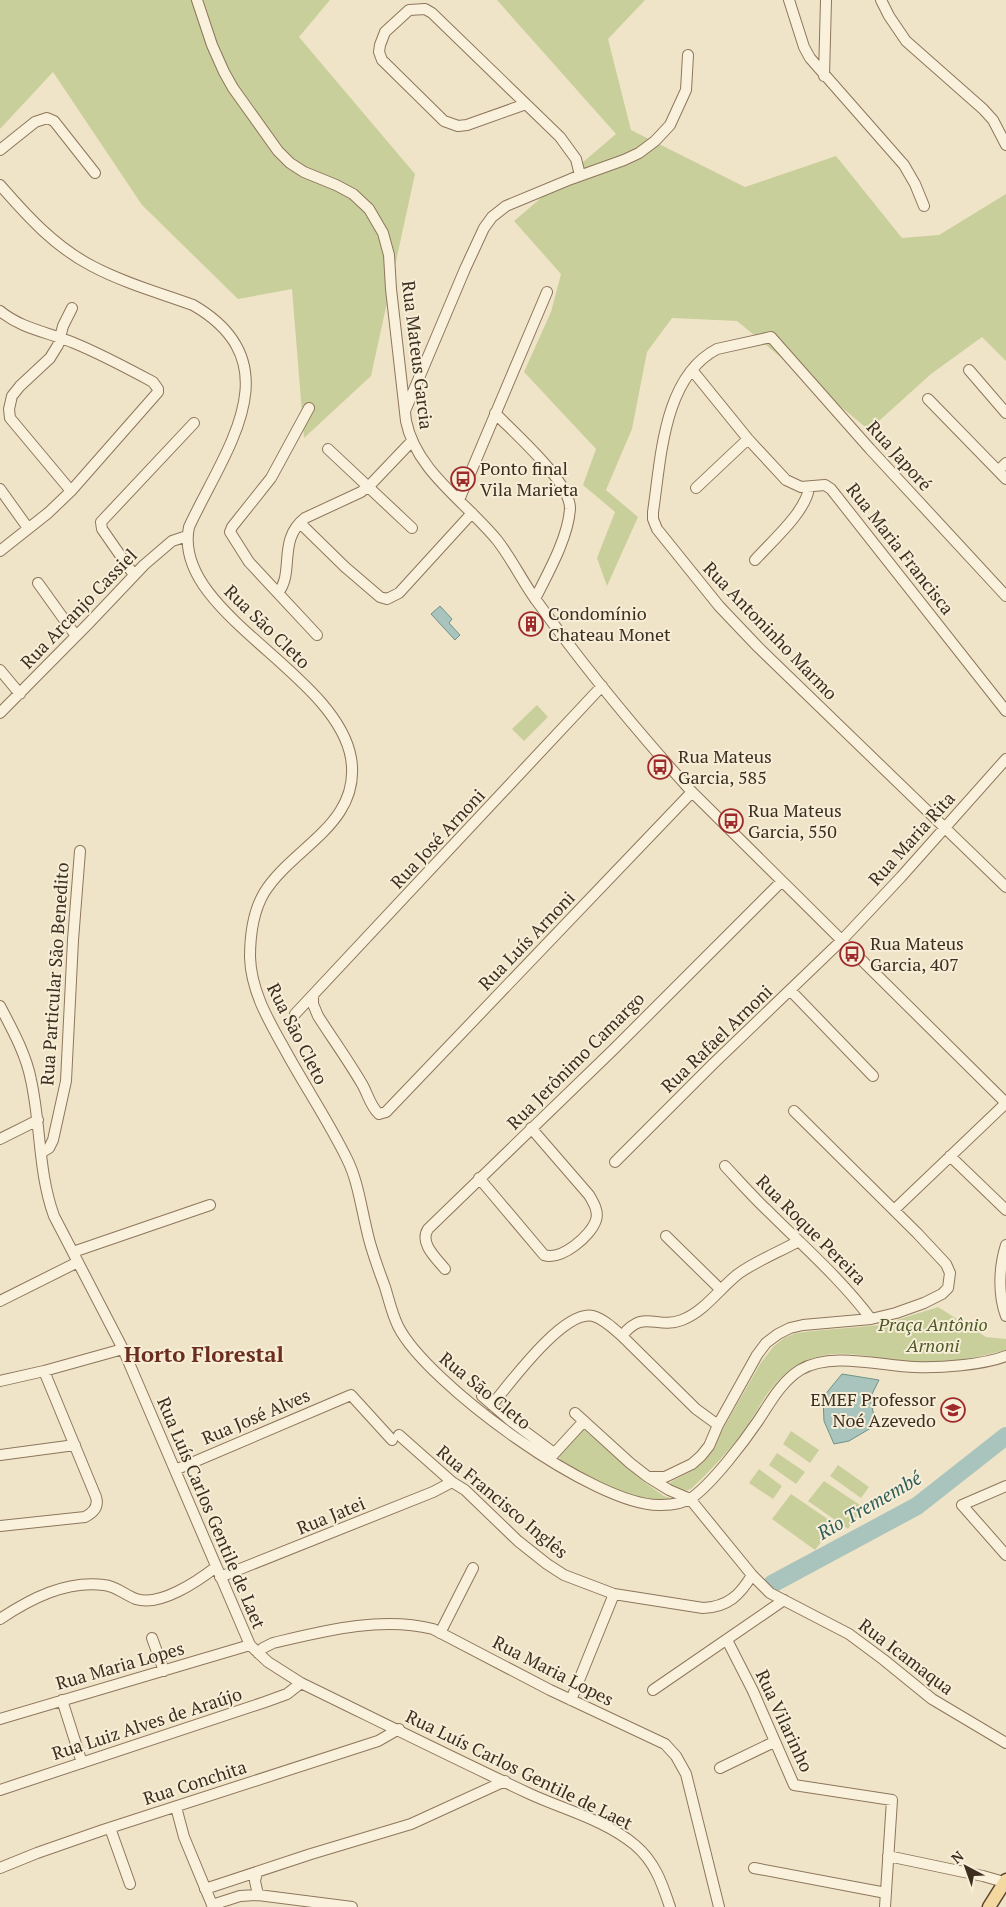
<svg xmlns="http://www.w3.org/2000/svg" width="1006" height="1907" font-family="'PT Serif',serif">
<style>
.green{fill:#c9cf9b}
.water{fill:#a9c4bc;stroke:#6f938a}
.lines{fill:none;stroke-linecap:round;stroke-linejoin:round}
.river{stroke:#a9c4bc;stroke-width:18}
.minor-casing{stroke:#8d765c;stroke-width:12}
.major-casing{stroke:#5b4430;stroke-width:15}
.minor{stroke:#faf1dc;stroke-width:10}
.major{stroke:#f3d9a0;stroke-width:12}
.labels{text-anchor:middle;stroke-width:4;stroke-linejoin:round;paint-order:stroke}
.street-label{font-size:18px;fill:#3d2e20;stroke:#f7eed8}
.poi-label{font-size:18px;fill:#3d2e20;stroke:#f7eed8;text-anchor:start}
.park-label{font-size:18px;font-style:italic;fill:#4d5a26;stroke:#f7eed8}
.water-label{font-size:19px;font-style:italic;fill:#2f5d5a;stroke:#f7eed8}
.district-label{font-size:22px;font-weight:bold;fill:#6b2e1e;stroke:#f7eed8}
</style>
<rect width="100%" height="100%" fill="#f0e4c8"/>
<path class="green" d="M 0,0 L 330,0 L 299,37 L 415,174 L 371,376 L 304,438 L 292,289 L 238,299 L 142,205 L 53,72 L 0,129 Z
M 497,0 L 645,0 L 608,39 L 631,130 L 745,187 L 836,156 L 902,238 L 939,235 L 1006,194 L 1006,361 L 982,337 L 931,374 L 869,430 L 737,321 L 672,318 L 647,352 L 632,429 L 606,490 L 638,517 L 607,586 L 597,558 L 615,512 L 583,485 L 596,449 L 524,372 L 551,312 L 561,274 L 514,221 L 616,134 Z
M 537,705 L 548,717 L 524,741 L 512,729 Z
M 938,1307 L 986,1337 L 1006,1339 L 1006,1350 C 978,1357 944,1365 916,1363 C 865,1359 827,1338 782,1377 C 765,1392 756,1414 743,1432 C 728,1452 710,1471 692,1488 C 684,1494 675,1490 669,1484 L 672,1481 L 694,1470 L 707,1457 L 760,1364 L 773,1347 L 784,1338 L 796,1333 L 812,1331 L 881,1325 Z
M 583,1429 L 644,1482 L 664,1496 L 673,1499 C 632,1505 596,1480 561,1461 L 559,1458 L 561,1453 Z
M 791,1431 L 819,1450 L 810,1463 L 783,1444 Z
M 777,1453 L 805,1472 L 796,1484 L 769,1465 Z
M 838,1465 L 869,1487 L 861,1498 L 830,1476 Z
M 759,1469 L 782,1486 L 773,1499 L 749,1483 Z
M 824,1481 L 863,1507 L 848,1529 L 808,1501 Z
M 791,1494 L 835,1524 L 815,1550 L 772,1519 Z"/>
<path class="water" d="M 440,606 L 452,619 L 449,623 L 460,635 L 455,640 L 431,614 Z
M 842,1374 L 879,1380 L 870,1398 L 876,1425 L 849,1441 L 834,1444 L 824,1421 L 823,1397 Z"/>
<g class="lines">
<path class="river" d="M 772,1584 L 917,1506 L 1006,1436"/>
<g class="minor-casing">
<path id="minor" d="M 197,0 L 212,45 L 224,72 L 233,88 L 278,151 L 290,163 L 304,172 L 336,185 L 353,194 L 369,209 L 383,233 L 389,255 L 391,289 L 406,421 C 416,471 466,502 497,540 C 512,559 522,581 536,600 C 584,667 637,731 692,792 L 1006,1103
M 789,0 L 804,47 L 810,58 L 904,165 L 915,184 L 924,206
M 881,0 L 889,16 L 906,41 L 983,109 L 993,120 L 1006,145
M 824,76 L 826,0
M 526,104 L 467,125 L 458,126 L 444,121 L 382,60 L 379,52 L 380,45 L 385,32 L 409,10 L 425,9 L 432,13 L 560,137 L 576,159 L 580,175
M 0,150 L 35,122 L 47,118 L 54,121 L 95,173
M 0,185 C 27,216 55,247 92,266 C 124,283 160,293 193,305 C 295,364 224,451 189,527 C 171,612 336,672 351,758 C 362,824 292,847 264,893 C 253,912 250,935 250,957 C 251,994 272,1026 289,1057 C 308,1091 330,1124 347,1159 C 358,1181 361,1207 367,1231 C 371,1250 378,1268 385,1287 C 389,1300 392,1314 398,1326 C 426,1383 597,1508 661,1505 C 671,1505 684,1503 693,1497 C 714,1481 743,1443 758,1421 C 770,1403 781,1382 800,1370 C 831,1351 881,1366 915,1367 C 940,1368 983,1365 1006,1356
M 0,311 C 22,329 48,332 74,343 C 101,354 127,368 153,382 L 158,389 L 158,392 L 71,491 L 48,513 L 0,551
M 692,370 L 748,439 L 786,480 L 801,487 L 825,485 L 831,489 L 1006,711
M 969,370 L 1006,413
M 928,399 L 1006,479
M 309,408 L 271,478 L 232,527 L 230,532 L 249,562 L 317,635
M 405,411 L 465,269 L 484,228 L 492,217 L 506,206 L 571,179 L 624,160 L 639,153 L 655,141 L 670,125 L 686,90 L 688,55
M 495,413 C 514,433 571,482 570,509 C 568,538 548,573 535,599
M 328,449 L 412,528
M 998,471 L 1006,463
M 696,488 L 748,439
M 0,489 L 28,528
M 71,491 L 10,418 L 9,409 L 12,396 L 20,386 L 50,358 L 58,345 L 63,326 L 72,308
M 459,500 L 547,292
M 300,523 L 345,567 L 380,597 L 387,599 L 399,593 L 472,513
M 755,560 C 771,542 807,511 809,487
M 134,575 L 102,529 L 101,522 L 194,423
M 38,583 L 76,636
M 278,593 C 295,572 277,540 305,518 L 361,492 L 372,483 L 412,441
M 1006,596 L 870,449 L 771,337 L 717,349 C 663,377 661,459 653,512 L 653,519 L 657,529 L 719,606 L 758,647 L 1006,887
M 0,670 L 20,694
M 0,713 L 89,623 L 144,565 L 172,541 L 187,536
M 790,990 L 873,1076
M 313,995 L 313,1004 L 318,1016 C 332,1038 348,1060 362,1084 C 368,1094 370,1106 379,1114 L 386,1112 L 692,792
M 0,1006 C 12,1029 26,1054 31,1080 C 41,1125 38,1172 54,1216 L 123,1349 L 250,1645 L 268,1662 L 301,1683 C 377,1720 453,1758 530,1794 C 565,1810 605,1820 635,1845 C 655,1862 662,1883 670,1907
M 295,1014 L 602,686
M 0,1139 L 38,1120
M 41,1153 L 49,1148 L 53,1140 L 66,1081 L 73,940 L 80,851
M 950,1156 L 1006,1210
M 615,1162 L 713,1064 L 842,940 L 901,877 L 1006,759
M 725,1166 C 739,1181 753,1197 768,1211 C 803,1246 841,1279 871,1319
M 479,1178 L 544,1255 C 561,1261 591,1236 596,1220 C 599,1211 593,1202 589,1195 L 531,1128
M 894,1210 L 1006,1103
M 666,1236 L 721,1290
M 1006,1245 C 999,1267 998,1295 1006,1316
M 73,1252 L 210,1205
M 445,1269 C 436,1258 419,1243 428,1229 L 614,1049 L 781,882
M 0,1301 L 78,1262
M 622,1336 L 696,1409 L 718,1425
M 0,1381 L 44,1371 L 123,1349
M 482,1396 L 511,1421 L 554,1453
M 492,1405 C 510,1383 564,1309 593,1316 C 604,1319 614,1329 622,1336 C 644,1308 656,1330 682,1320 C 705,1311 719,1289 738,1274 C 756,1261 779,1252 799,1241
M 575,1413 L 630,1463 L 648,1477 L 665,1477 L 692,1464 L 701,1456 L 709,1446 L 718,1425 L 757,1355 L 766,1343 L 778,1334 L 790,1328 L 803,1325 L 871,1319 L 896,1313 L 924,1303 L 942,1294 L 948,1288 L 950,1273 L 946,1264 L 917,1233 L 794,1111
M 399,1435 L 452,1482 L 465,1490 L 518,1541 L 547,1564 L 564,1575 L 614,1594 L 703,1608 C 728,1607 740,1595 752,1575
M 0,1455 L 75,1445
M 551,1457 L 584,1421
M 175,1470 L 351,1395 L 392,1440
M 648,1477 L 669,1490 L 690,1499 L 752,1575 L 770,1593 L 849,1634 L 884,1660 L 932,1699 L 1006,1743
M 1006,1486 L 962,1505 L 1006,1555
M 0,1526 L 85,1517 C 93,1513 99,1507 96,1497 L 44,1371
M 220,1577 L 433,1492 L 452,1482
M 0,1619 C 30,1599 66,1580 104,1585 C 116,1586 125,1595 136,1599 C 160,1607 198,1581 216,1567
M 440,1633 L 473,1568
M 152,1638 L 164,1671
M 727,1640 L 753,1691 L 794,1785 L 892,1800 L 885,1907
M 258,1653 L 263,1648 L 273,1643 C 324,1631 381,1616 433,1629 L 550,1690 L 665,1744 L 676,1756 L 686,1774 L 719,1907
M 653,1690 L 784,1600
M 62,1700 L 82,1763
M 571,1700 L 614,1594
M 0,1719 L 250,1645
M 720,1768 L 774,1742
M 0,1790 L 265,1702 L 287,1694 L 301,1683
M 176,1807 L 184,1837 L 213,1907
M 110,1828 L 130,1884
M 888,1856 L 983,1876 L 1004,1882
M 0,1868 L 37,1853 L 103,1830 L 378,1741 L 399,1729
M 754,1868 L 886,1893
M 257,1872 L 255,1881 L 258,1895
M 205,1889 L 311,1854 L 411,1824 L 505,1781
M 212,1905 L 240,1896 L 258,1895 L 352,1907"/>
</g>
<g class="major-casing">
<path id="major" d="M 989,1907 L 1006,1880"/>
</g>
<use href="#minor" class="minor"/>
<use href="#major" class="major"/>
</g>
<defs>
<g id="bus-ring" transform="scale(1.25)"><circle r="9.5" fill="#f7eed8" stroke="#9e2a2b" stroke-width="1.5"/><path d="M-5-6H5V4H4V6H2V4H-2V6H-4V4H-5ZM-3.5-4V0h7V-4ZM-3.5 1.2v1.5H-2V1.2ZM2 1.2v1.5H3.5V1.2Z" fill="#9e2a2b"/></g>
<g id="building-ring" transform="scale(1.25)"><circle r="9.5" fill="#f7eed8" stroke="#9e2a2b" stroke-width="1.5"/><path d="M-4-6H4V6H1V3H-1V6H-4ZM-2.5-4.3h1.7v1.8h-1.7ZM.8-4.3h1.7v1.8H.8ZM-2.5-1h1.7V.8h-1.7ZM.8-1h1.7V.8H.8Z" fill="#9e2a2b"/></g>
<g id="school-ring" transform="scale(1.25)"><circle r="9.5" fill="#f7eed8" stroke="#9e2a2b" stroke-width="1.5"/><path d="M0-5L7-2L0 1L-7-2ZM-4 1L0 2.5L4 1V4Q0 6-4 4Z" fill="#9e2a2b"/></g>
</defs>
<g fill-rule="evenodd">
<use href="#bus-ring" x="463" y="479"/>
<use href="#building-ring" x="531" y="624"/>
<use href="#bus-ring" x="660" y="767"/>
<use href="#bus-ring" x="731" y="821"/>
<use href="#bus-ring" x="852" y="954"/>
<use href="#school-ring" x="953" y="1410"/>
</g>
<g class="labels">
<g class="street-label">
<text transform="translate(417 355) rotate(83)" y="6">Rua Mateus Garcia</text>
<text transform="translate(899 456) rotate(48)" y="6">Rua Japoré</text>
<text transform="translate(900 549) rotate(52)" y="6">Rua Maria Francisca</text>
<text transform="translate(79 609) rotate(-46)" y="6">Rua Arcanjo Cassiel</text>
<text transform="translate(267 627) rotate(44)" y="6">Rua São Cleto</text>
<text transform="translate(770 631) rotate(46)" y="6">Rua Antoninho Marmo</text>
<text transform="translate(438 839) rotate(-47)" y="6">Rua José Arnoni</text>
<text transform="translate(912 839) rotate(-48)" y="6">Rua Maria Rita</text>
<text transform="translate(527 941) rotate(-46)" y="6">Rua Luís Arnoni</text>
<text transform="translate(55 974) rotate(-86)" y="6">Rua Particular São Benedito</text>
<text transform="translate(297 1034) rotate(63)" y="6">Rua São Cleto</text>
<text transform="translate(717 1039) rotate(-44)" y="6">Rua Rafael Arnoni</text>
<text transform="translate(576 1061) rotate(-45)" y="6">Rua Jerônimo Camargo</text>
<text transform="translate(811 1230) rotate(45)" y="6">Rua Roque Pereira</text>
<text transform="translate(485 1391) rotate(39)" y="6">Rua São Cleto</text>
<text transform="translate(256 1417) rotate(-23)" y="6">Rua José Alves</text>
<text transform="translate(502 1502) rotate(40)" y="6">Rua Francisco Inglês</text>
<text transform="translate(211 1513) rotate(67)" y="6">Rua Luís Carlos Gentile de Laet</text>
<text transform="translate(331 1516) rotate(-22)" y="6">Rua Jatei</text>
<text transform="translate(906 1657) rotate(37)" y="6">Rua Icamaqua</text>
<text transform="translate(120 1666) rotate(-16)" y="6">Rua Maria Lopes</text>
<text transform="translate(553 1671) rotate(27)" y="6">Rua Maria Lopes</text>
<text transform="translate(784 1721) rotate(65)" y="6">Rua Vilarinho</text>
<text transform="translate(147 1724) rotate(-18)" y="6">Rua Luiz Alves de Araújo</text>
<text transform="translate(519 1770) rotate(26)" y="6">Rua Luís Carlos Gentile de Laet</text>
<text transform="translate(195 1783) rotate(-18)" y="6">Rua Conchita</text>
</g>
<g class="poi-label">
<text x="480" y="475">Ponto final<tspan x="480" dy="21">Vila Marieta</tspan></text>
<text x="548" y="620">Condomínio<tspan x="548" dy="21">Chateau Monet</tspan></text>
<text x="678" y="763">Rua Mateus<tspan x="678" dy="21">Garcia, 585</tspan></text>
<text x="748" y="817">Rua Mateus<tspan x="748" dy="21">Garcia, 550</tspan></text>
<text x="870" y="950">Rua Mateus<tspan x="870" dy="21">Garcia, 407</tspan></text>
<text x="936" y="1406" text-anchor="end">EMEF Professor<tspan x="936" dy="21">Noé Azevedo</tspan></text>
</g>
<g class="park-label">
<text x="933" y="1331">Praça Antônio<tspan x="933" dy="21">Arnoni</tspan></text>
</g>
<g class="water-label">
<text transform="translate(869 1505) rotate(-30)" y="7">Rio Tremembé</text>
</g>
<g class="district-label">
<text x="204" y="1362">Horto Florestal</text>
</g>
</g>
<g transform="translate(966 1867) rotate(319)" stroke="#f7eed8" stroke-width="4" paint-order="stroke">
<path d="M0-4L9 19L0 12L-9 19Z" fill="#3d2e20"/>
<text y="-8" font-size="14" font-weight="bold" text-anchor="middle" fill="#3d2e20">N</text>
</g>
</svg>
